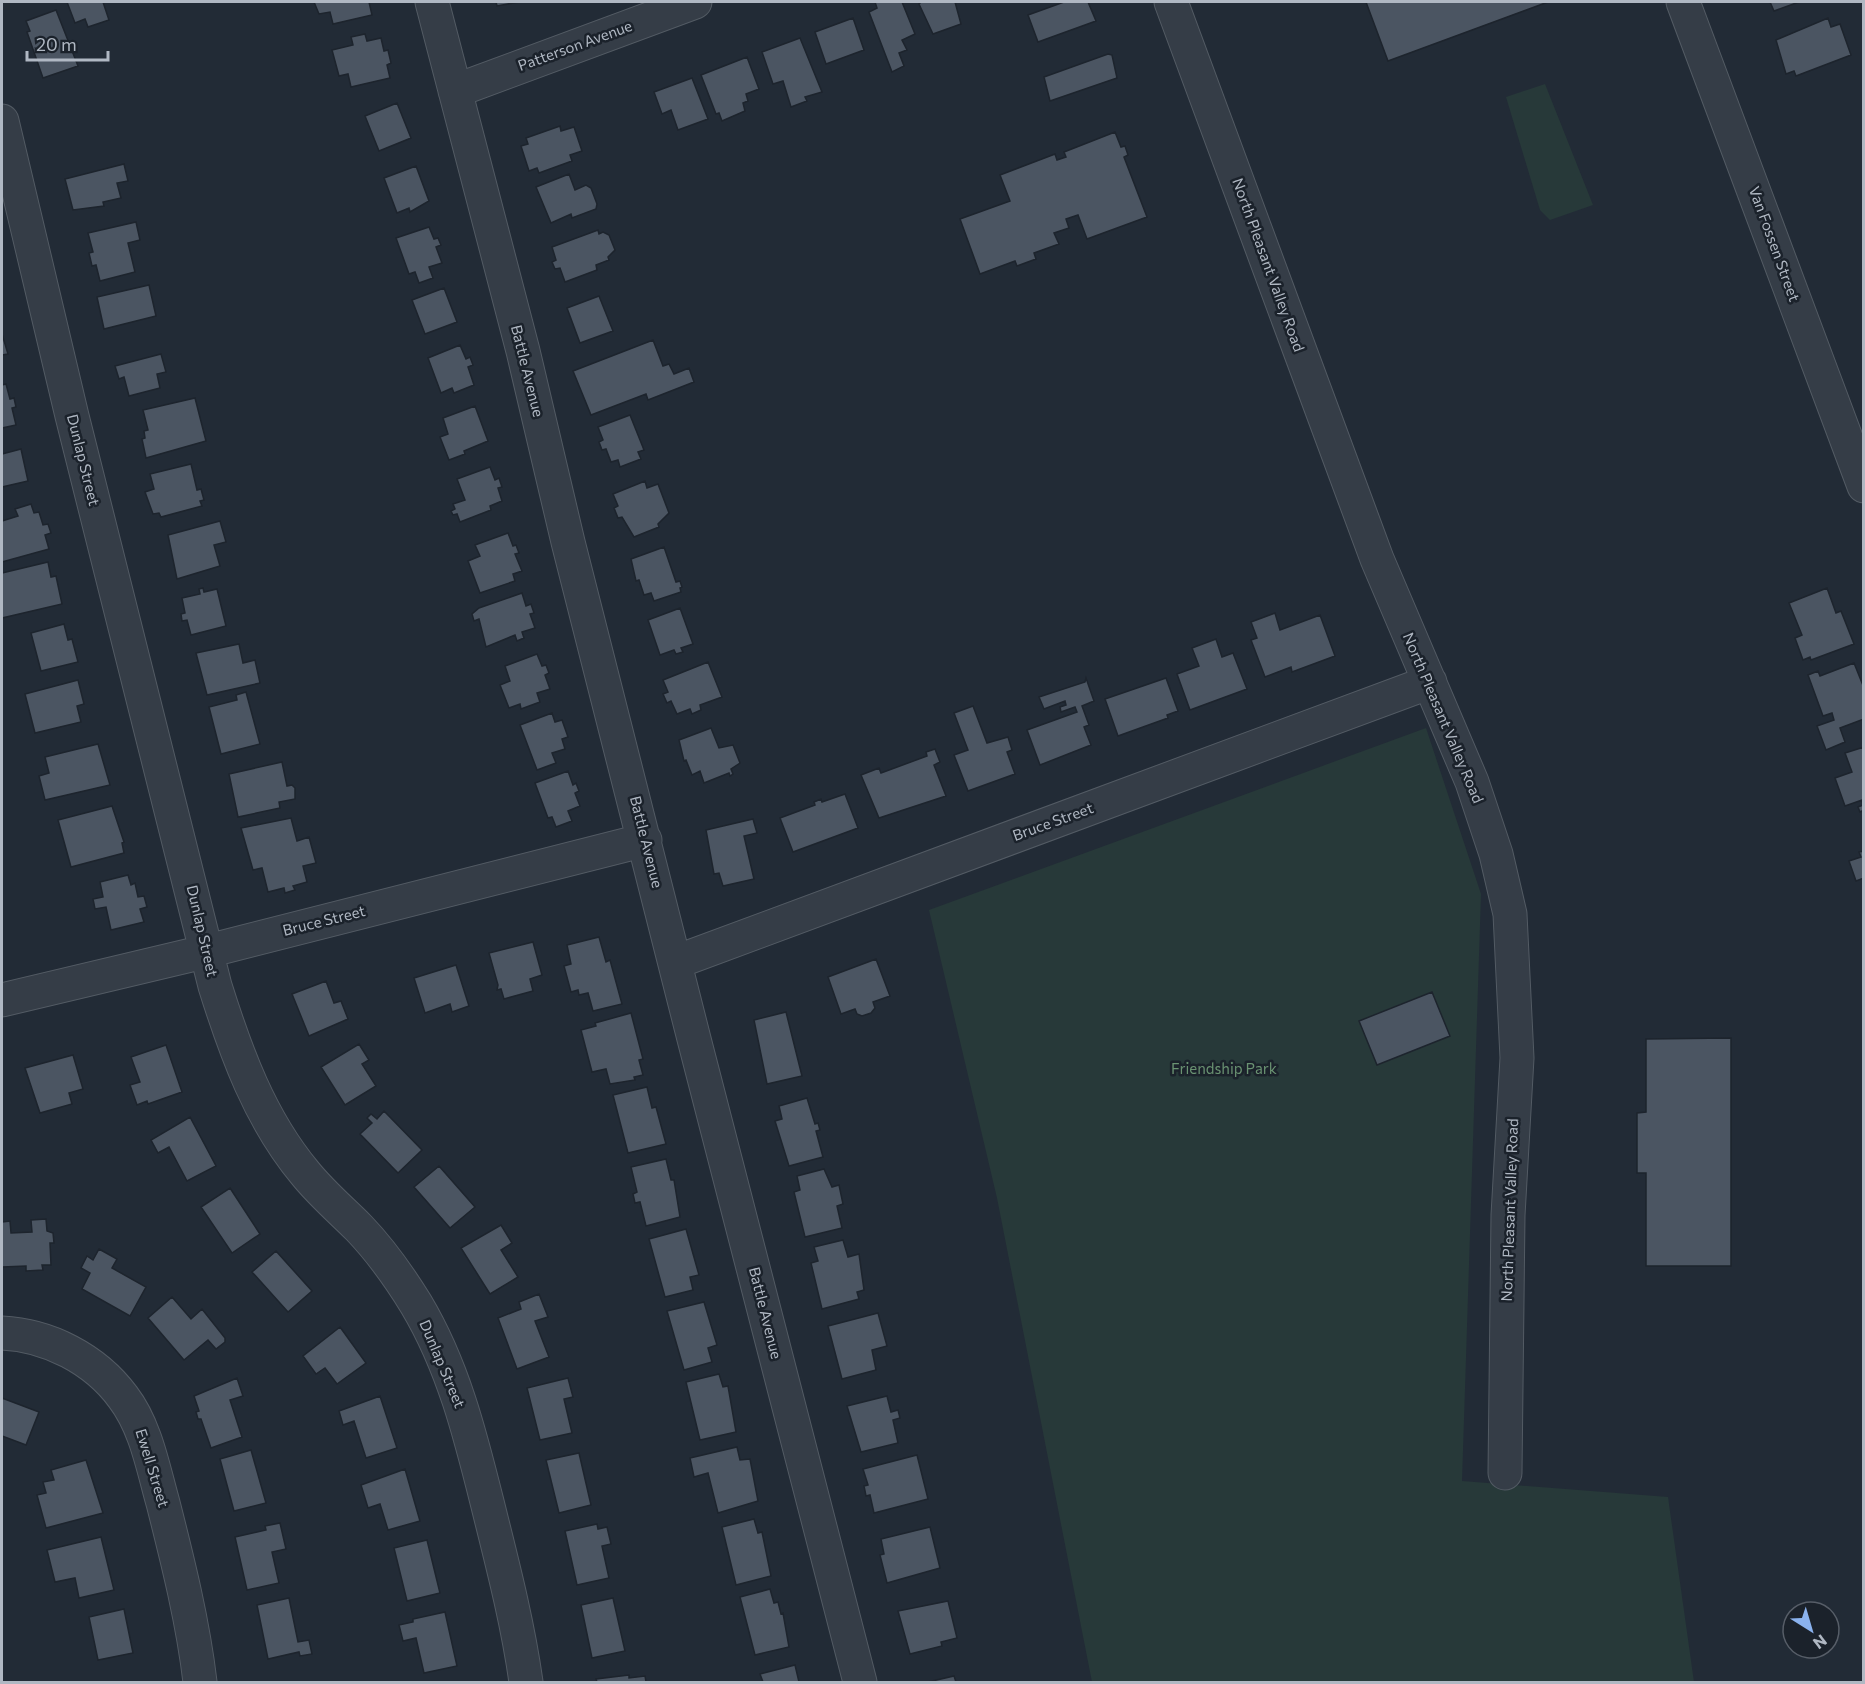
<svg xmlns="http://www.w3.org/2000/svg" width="1865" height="1684" font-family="Commissioner,sans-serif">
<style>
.green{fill:#273939}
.building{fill:#4b5562;stroke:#1d242d;stroke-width:1.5}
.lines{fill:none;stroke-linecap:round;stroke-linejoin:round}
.minor-casing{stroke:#535b64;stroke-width:35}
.minor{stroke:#353d47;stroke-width:33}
.labels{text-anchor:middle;stroke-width:5;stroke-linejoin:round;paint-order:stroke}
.street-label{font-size:15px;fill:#b0b8c3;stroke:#1b222b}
.park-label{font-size:15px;fill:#6a9272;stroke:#1b222b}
</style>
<rect width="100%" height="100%" fill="#222b36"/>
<path class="green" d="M 1545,84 L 1593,205 L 1550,220 L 1540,210 L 1506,97 Z
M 1426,728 L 1481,894 L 1462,1481 L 1668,1497 L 1694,1682 L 1092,1682 L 997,1198 L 929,910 Z"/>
<path class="building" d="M 67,2 L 103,2 L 109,20 L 88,27 L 85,19 L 75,23 Z
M 314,2 L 369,2 L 372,15 L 333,24 L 330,12 L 319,14 Z
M 496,2 L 519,2 L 497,6 Z
M 875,2 L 902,2 L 915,34 L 902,40 L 907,50 L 899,53 L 904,66 L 892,72 L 869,12 L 877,8 Z
M 921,2 L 955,2 L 961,24 L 933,34 L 919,4 Z
M 1064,2 L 1088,2 L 1096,21 L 1038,42 L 1028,15 Z
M 1366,2 L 1548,2 L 1388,61 Z
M 1770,2 L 1799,2 L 1774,11 Z
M 56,10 L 78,66 L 43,78 L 27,32 L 30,31 L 26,21 Z
M 853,18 L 864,50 L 826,64 L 815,32 Z
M 1828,18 L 1831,27 L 1840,24 L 1851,55 L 1796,76 L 1794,71 L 1786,74 L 1776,40 Z
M 365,34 L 367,41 L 381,38 L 384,51 L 388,50 L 391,63 L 387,65 L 390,78 L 351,87 L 348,74 L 339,76 L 332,50 L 353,45 L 351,37 Z
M 800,38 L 822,92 L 805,97 L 807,101 L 791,107 L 783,81 L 773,84 L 762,52 Z
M 1108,54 L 1112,55 L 1117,78 L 1050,101 L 1044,77 Z
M 747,57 L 759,89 L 746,94 L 748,101 L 743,103 L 745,111 L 722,121 L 719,113 L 716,114 L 701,75 Z
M 692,78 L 708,119 L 678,130 L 671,110 L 662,114 L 654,92 Z
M 397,103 L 411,138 L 379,151 L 365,116 Z
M 560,126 L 561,131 L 574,127 L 582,151 L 570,155 L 572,161 L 539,173 L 537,168 L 529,171 L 521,146 L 528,144 L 526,138 Z
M 1115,132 L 1121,147 L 1125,146 L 1128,155 L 1124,157 L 1147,217 L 1087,239 L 1078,215 L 1066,219 L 1069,228 L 1054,233 L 1059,244 L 1034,253 L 1036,259 L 1017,266 L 1015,261 L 980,274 L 960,219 L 1010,201 L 1000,175 L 1055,154 L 1057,160 L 1066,157 L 1064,152 Z
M 124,164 L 128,181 L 117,183 L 121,198 L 103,202 L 104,206 L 73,210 L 65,179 Z
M 416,166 L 429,201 L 410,212 L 409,208 L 397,213 L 384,178 Z
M 569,174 L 575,190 L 586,185 L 591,188 L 597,204 L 596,209 L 572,218 L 571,214 L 551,223 L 536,187 Z
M 136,222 L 140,240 L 128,243 L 135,272 L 100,281 L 96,265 L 92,266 L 89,253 L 93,252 L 88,233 Z
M 429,227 L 434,239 L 438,238 L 441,245 L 436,247 L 442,263 L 429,267 L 433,278 L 419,283 L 415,272 L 409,274 L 396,238 Z
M 598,230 L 599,234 L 603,232 L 609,235 L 615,250 L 608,257 L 609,260 L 596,265 L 597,270 L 565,282 L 560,268 L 555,269 L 552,262 L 556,260 L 552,247 Z
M 149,285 L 156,316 L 104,329 L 97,297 Z
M 444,288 L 457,322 L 425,334 L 412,300 Z
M 599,296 L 613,331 L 580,343 L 567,308 Z
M 2,334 L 8,354 L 2,355 Z
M 653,340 L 663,366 L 669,364 L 674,374 L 689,368 L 694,382 L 648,400 L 646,394 L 591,415 L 573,371 Z
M 460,345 L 466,359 L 470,357 L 473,365 L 468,367 L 474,385 L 454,393 L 452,388 L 441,393 L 428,358 Z
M 161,354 L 166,372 L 157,374 L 160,388 L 129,396 L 124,377 L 119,379 L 115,366 Z
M 6,384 L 10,399 L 14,398 L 16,407 L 12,408 L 16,425 L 2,428 L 2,385 Z
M 195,398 L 206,441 L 146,458 L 142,439 L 145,438 L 144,431 L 148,430 L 143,410 Z
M 475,406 L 488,441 L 464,451 L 465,454 L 449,460 L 440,437 L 448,434 L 443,418 Z
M 630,415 L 644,450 L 638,452 L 641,459 L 620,467 L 618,460 L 611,462 L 606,449 L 602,450 L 599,442 L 603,440 L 598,427 Z
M 21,449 L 28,481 L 2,487 L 2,454 Z
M 191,464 L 197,490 L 201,489 L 204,500 L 200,501 L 202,506 L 161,517 L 159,513 L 153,514 L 145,492 L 154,489 L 150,474 Z
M 490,467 L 495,480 L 499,478 L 502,487 L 498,488 L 502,501 L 490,506 L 491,510 L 460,522 L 457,514 L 453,515 L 451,511 L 455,509 L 453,504 L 465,500 L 457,479 Z
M 645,481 L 647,488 L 658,484 L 669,513 L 658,524 L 659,527 L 634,537 L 622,517 L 618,518 L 614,508 L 618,506 L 613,494 Z
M 31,504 L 34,513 L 39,512 L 43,525 L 48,524 L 51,533 L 45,535 L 49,549 L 2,562 L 2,521 L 18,516 L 15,509 Z
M 220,521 L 226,542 L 214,545 L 220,566 L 177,579 L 168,535 Z
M 508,533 L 513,546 L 516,545 L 519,553 L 515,554 L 522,571 L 513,574 L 515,581 L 480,593 L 468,561 L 480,556 L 475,545 Z
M 664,547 L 676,582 L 680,581 L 682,587 L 680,588 L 681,592 L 654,601 L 651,593 L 644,595 L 639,580 L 636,581 L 631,559 Z
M 48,562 L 51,577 L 56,576 L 62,604 L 2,618 L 2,573 Z
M 203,588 L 204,592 L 217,589 L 226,626 L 191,635 L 187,620 L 182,621 L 181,614 L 185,613 L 182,598 L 200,594 L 199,589 Z
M 1827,588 L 1836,613 L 1841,611 L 1854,644 L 1811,660 L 1810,657 L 1803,660 L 1795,638 L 1802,635 L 1789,603 Z
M 522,593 L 526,606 L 531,604 L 534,613 L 530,614 L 535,628 L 522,632 L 524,638 L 517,641 L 515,635 L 486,647 L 479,619 L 474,621 L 472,614 L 479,608 Z
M 680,608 L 693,644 L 681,648 L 683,652 L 676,654 L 674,650 L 660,655 L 648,620 Z
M 1275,613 L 1280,630 L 1320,615 L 1335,656 L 1292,672 L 1291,667 L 1265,677 L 1251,640 L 1257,638 L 1251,622 Z
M 64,624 L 68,640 L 72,639 L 78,662 L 41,671 L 31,633 Z
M 1216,639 L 1222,657 L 1233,653 L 1247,689 L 1190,710 L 1177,674 L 1199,666 L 1192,648 Z
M 239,644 L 243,663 L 255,660 L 260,683 L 207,695 L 196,653 Z
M 537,654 L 542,666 L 546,665 L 549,673 L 545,675 L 550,689 L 537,693 L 540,702 L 521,709 L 520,704 L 509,708 L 500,685 L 510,681 L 505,666 Z
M 708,662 L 722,697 L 700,705 L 701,710 L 692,714 L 690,709 L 677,714 L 671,701 L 667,703 L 663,694 L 668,692 L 663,680 Z
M 1854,663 L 1864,688 L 1864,719 L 1840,728 L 1845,742 L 1826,750 L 1817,726 L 1834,720 L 1832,713 L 1823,716 L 1808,675 L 1818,671 L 1820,676 Z
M 1086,678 L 1094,701 L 1082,706 L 1089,725 L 1084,727 L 1091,745 L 1040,765 L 1027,730 L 1077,712 L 1075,707 L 1061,712 L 1060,707 L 1066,705 L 1065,701 L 1044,709 L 1039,697 L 1085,682 Z
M 1166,678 L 1178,711 L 1167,715 L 1168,718 L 1118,736 L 1105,699 Z
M 78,680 L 84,704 L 77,706 L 81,722 L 35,733 L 25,694 Z
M 246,692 L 260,744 L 221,754 L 209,707 L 237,700 L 236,695 Z
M 973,706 L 987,743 L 1008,737 L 1012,750 L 1007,752 L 1015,774 L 968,791 L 954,755 L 968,750 L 954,713 Z
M 552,713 L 555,722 L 562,720 L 568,737 L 562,739 L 565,749 L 552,753 L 556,763 L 537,770 L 520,725 Z
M 711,728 L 719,748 L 733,745 L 740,763 L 731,769 L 733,774 L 730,776 L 729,773 L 704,783 L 700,771 L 692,775 L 686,760 L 684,761 L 679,740 Z
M 98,744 L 110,785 L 45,800 L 39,776 L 49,773 L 45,757 Z
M 1864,747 L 1864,810 L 1860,812 L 1858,807 L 1863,805 L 1862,800 L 1845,806 L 1835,778 L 1852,772 L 1845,753 Z
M 935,749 L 940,762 L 934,765 L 946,796 L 879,818 L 861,775 L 879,768 L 881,773 L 927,756 L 926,752 Z
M 282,762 L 287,786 L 292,785 L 295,788 L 295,799 L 279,802 L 280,808 L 238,817 L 229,774 Z
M 568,771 L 573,785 L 576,783 L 579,791 L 575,793 L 580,806 L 568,811 L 572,821 L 556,827 L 552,817 L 548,818 L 535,783 Z
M 845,794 L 858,828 L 793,852 L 780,818 L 815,805 L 814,802 L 821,799 L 822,802 Z
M 112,806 L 124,842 L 122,843 L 124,853 L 71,867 L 58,820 Z
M 291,818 L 297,841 L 309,837 L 316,863 L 303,866 L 307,882 L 293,886 L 295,890 L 285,893 L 284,888 L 268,892 L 262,868 L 253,870 L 241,828 Z
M 753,819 L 757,833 L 744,836 L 754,879 L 723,886 L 719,873 L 714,874 L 706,830 Z
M 1864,851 L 1864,878 L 1856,881 L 1849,861 L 1861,857 L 1859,852 Z
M 128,875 L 131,885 L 135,883 L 138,897 L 144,896 L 147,907 L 140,909 L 144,922 L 111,930 L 106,907 L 95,909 L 93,899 L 103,897 L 100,882 Z
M 599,937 L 606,962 L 610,960 L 622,1004 L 593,1011 L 588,993 L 579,995 L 578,990 L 571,992 L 564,966 L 571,964 L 567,945 Z
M 533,942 L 542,975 L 530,979 L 533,991 L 504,999 L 501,989 L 497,990 L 498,985 L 489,953 Z
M 876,959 L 890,996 L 873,1002 L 875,1008 L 871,1013 L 862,1016 L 857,1014 L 855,1009 L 841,1014 L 828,977 Z
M 456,965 L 469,1006 L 452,1012 L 450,1004 L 425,1013 L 414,978 Z
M 326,981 L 334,1003 L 341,1001 L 348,1019 L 309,1036 L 292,994 Z
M 1432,992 L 1450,1036 L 1377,1065 L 1359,1021 Z
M 786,1012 L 802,1076 L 767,1084 L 754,1020 Z
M 631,1013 L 643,1059 L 639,1060 L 643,1075 L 634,1077 L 635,1080 L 610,1084 L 606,1069 L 592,1072 L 581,1030 L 596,1026 L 595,1023 Z
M 1731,1038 L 1731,1266 L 1646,1266 L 1646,1173 L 1637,1173 L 1637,1113 L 1646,1112 L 1646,1039 Z
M 359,1044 L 369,1060 L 362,1064 L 376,1086 L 345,1105 L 321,1067 Z
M 166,1045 L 182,1092 L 148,1104 L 147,1101 L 137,1105 L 130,1085 L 140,1082 L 131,1057 Z
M 73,1055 L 83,1089 L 69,1093 L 72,1104 L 40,1113 L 25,1068 Z
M 647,1087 L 652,1108 L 656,1107 L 666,1144 L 628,1153 L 613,1095 Z
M 807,1098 L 815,1124 L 818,1123 L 820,1130 L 816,1131 L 823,1157 L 789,1166 L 775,1121 L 782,1119 L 779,1106 Z
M 384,1111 L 422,1150 L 398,1173 L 360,1134 L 372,1123 L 367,1118 L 371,1114 L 377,1119 Z
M 190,1117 L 216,1166 L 187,1181 L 169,1147 L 158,1153 L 151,1140 Z
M 666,1159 L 671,1180 L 674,1180 L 680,1217 L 646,1226 L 640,1202 L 635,1203 L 633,1194 L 637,1192 L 631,1167 Z
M 439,1166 L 475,1207 L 450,1228 L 414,1187 Z
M 824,1169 L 832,1187 L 839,1185 L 843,1204 L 837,1206 L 842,1228 L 805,1237 L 794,1192 L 800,1190 L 797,1176 Z
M 230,1188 L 260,1234 L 232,1253 L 201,1207 Z
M 46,1219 L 47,1231 L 53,1233 L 54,1243 L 50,1243 L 51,1265 L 42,1265 L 43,1270 L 26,1271 L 26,1266 L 2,1267 L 2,1222 L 10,1221 L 11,1233 L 32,1232 L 31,1220 Z
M 501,1225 L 512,1243 L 501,1250 L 518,1277 L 490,1294 L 461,1248 Z
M 686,1229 L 699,1275 L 690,1277 L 693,1290 L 665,1297 L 649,1239 Z
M 843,1240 L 848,1257 L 859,1254 L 864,1290 L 857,1292 L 859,1299 L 822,1309 L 811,1263 L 818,1261 L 814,1247 Z
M 99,1249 L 117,1259 L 112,1268 L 146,1287 L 130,1316 L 82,1289 L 90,1273 L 81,1268 L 87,1256 L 93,1260 Z
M 276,1251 L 312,1291 L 288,1312 L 252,1272 Z
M 539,1294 L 548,1317 L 535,1321 L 549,1357 L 517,1369 L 498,1318 L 521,1309 L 519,1302 Z
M 172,1297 L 191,1319 L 202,1309 L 225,1338 L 225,1342 L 216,1349 L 208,1340 L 184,1360 L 148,1318 Z
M 704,1302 L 717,1345 L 708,1348 L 712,1362 L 684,1370 L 667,1311 Z
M 878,1313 L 887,1346 L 872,1350 L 876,1370 L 842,1379 L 828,1326 Z
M 340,1327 L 366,1363 L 337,1384 L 325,1368 L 316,1374 L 303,1356 Z
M 719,1374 L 723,1387 L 728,1386 L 736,1432 L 700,1440 L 686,1382 Z
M 237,1378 L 243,1396 L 230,1400 L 242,1437 L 211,1448 L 201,1419 L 198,1419 L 196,1412 L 199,1411 L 194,1396 Z
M 568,1378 L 573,1397 L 564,1399 L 572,1433 L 540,1440 L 527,1388 Z
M 380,1396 L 397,1448 L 366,1458 L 354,1421 L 343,1425 L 339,1411 Z
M 887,1396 L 891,1412 L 898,1410 L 900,1418 L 893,1420 L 898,1443 L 861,1452 L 847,1406 Z
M 2,1398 L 39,1412 L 26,1445 L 2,1436 Z
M 737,1447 L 740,1460 L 750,1459 L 758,1501 L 718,1513 L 708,1473 L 694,1477 L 690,1458 Z
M 251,1450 L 266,1503 L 234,1511 L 220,1459 Z
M 579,1453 L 591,1505 L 559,1513 L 546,1460 Z
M 917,1455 L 928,1499 L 874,1513 L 870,1495 L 866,1496 L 864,1486 L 868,1485 L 863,1469 Z
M 86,1460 L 103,1513 L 46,1528 L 37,1495 L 46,1493 L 43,1482 L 54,1480 L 51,1470 Z
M 405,1469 L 420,1521 L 388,1530 L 380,1504 L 368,1508 L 361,1485 Z
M 754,1519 L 758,1533 L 762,1532 L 771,1576 L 736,1585 L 722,1527 Z
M 280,1523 L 286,1549 L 272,1552 L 279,1583 L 247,1590 L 235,1537 L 266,1530 L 265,1526 Z
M 597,1524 L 598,1529 L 607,1527 L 611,1544 L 602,1546 L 609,1578 L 577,1585 L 565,1531 Z
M 930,1527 L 940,1568 L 887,1583 L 880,1555 L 884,1554 L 881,1539 Z
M 101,1537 L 114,1590 L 79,1598 L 75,1578 L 55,1582 L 47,1550 Z
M 427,1540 L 440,1593 L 407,1601 L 394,1548 Z
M 770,1589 L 774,1603 L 778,1602 L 781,1614 L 783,1613 L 789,1647 L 755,1655 L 740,1597 Z
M 289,1598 L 298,1642 L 309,1640 L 312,1654 L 300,1656 L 299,1652 L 268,1659 L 257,1605 Z
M 613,1598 L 625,1651 L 592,1658 L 581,1605 Z
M 948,1601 L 957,1638 L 941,1642 L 942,1646 L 910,1654 L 898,1611 Z
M 124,1609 L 133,1653 L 98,1660 L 89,1617 Z
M 445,1612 L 457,1666 L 424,1673 L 416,1638 L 403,1641 L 399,1625 L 413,1622 L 413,1619 Z
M 795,1665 L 799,1682 L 763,1682 L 760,1674 Z
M 629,1675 L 629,1678 L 645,1676 L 646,1682 L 597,1682 L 596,1679 Z
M 954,1676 L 956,1682 L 928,1682 Z"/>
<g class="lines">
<g class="minor-casing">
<path id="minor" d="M 432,2 L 523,351 L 568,542 L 694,1039 L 860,1682
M 1171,2 L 1377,559 L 1472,782 L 1496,854 L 1510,914 L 1517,1058 L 1508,1215 L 1505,1473
M 1683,2 L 1864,486
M 455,91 L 695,2
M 2,121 L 72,416 L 215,986 C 236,1053 260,1119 305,1173 C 321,1193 341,1210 359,1228 C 381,1251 400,1278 416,1304 C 455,1369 472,1442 490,1514 C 504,1570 518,1625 526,1682
M 676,962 L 1430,682
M 2,1000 L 208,951 L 645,840
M 2,1333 C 48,1335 95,1359 123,1397 C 146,1427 153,1468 163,1503 C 178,1562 193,1622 200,1682"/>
</g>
<use href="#minor" class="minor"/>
</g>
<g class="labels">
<g class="street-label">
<text transform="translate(575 46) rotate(-20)" y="5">Patterson Avenue</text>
<text transform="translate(1774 244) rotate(70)" y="5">Van Fossen Street</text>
<text transform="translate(1268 265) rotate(70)" y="5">North Pleasant Valley Road</text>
<text transform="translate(527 371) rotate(76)" y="5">Battle Avenue</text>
<text transform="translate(83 460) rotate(76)" y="5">Dunlap Street</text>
<text transform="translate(1443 718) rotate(67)" y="5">North Pleasant Valley Road</text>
<text transform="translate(1053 822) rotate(-20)" y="5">Bruce Street</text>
<text transform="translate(646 842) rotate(76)" y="5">Battle Avenue</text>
<text transform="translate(324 921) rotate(-14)" y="5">Bruce Street</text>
<text transform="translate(202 931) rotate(77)" y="5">Dunlap Street</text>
<text transform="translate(1510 1210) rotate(-88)" y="5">North Pleasant Valley Road</text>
<text transform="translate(765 1313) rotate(76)" y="5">Battle Avenue</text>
<text transform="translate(442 1364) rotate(67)" y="5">Dunlap Street</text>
<text transform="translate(152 1468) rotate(73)" y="5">Ewell Street</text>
</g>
<g class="park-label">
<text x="1224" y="1074">Friendship Park</text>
</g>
</g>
<rect width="1865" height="1684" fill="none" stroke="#b0b8c3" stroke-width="6"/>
<g transform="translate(1811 1630) rotate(143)"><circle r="28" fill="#1b222b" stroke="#575e68" stroke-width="1.5"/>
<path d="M0-4.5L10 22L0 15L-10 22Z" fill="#8ab2ee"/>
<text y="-9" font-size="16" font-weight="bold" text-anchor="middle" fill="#b0b8c3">N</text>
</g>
<path d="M27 51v9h81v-9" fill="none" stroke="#b0b8c3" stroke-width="3"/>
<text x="36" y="51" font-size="18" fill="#b0b8c3" stroke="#1b222b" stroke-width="4.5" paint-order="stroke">20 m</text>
</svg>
